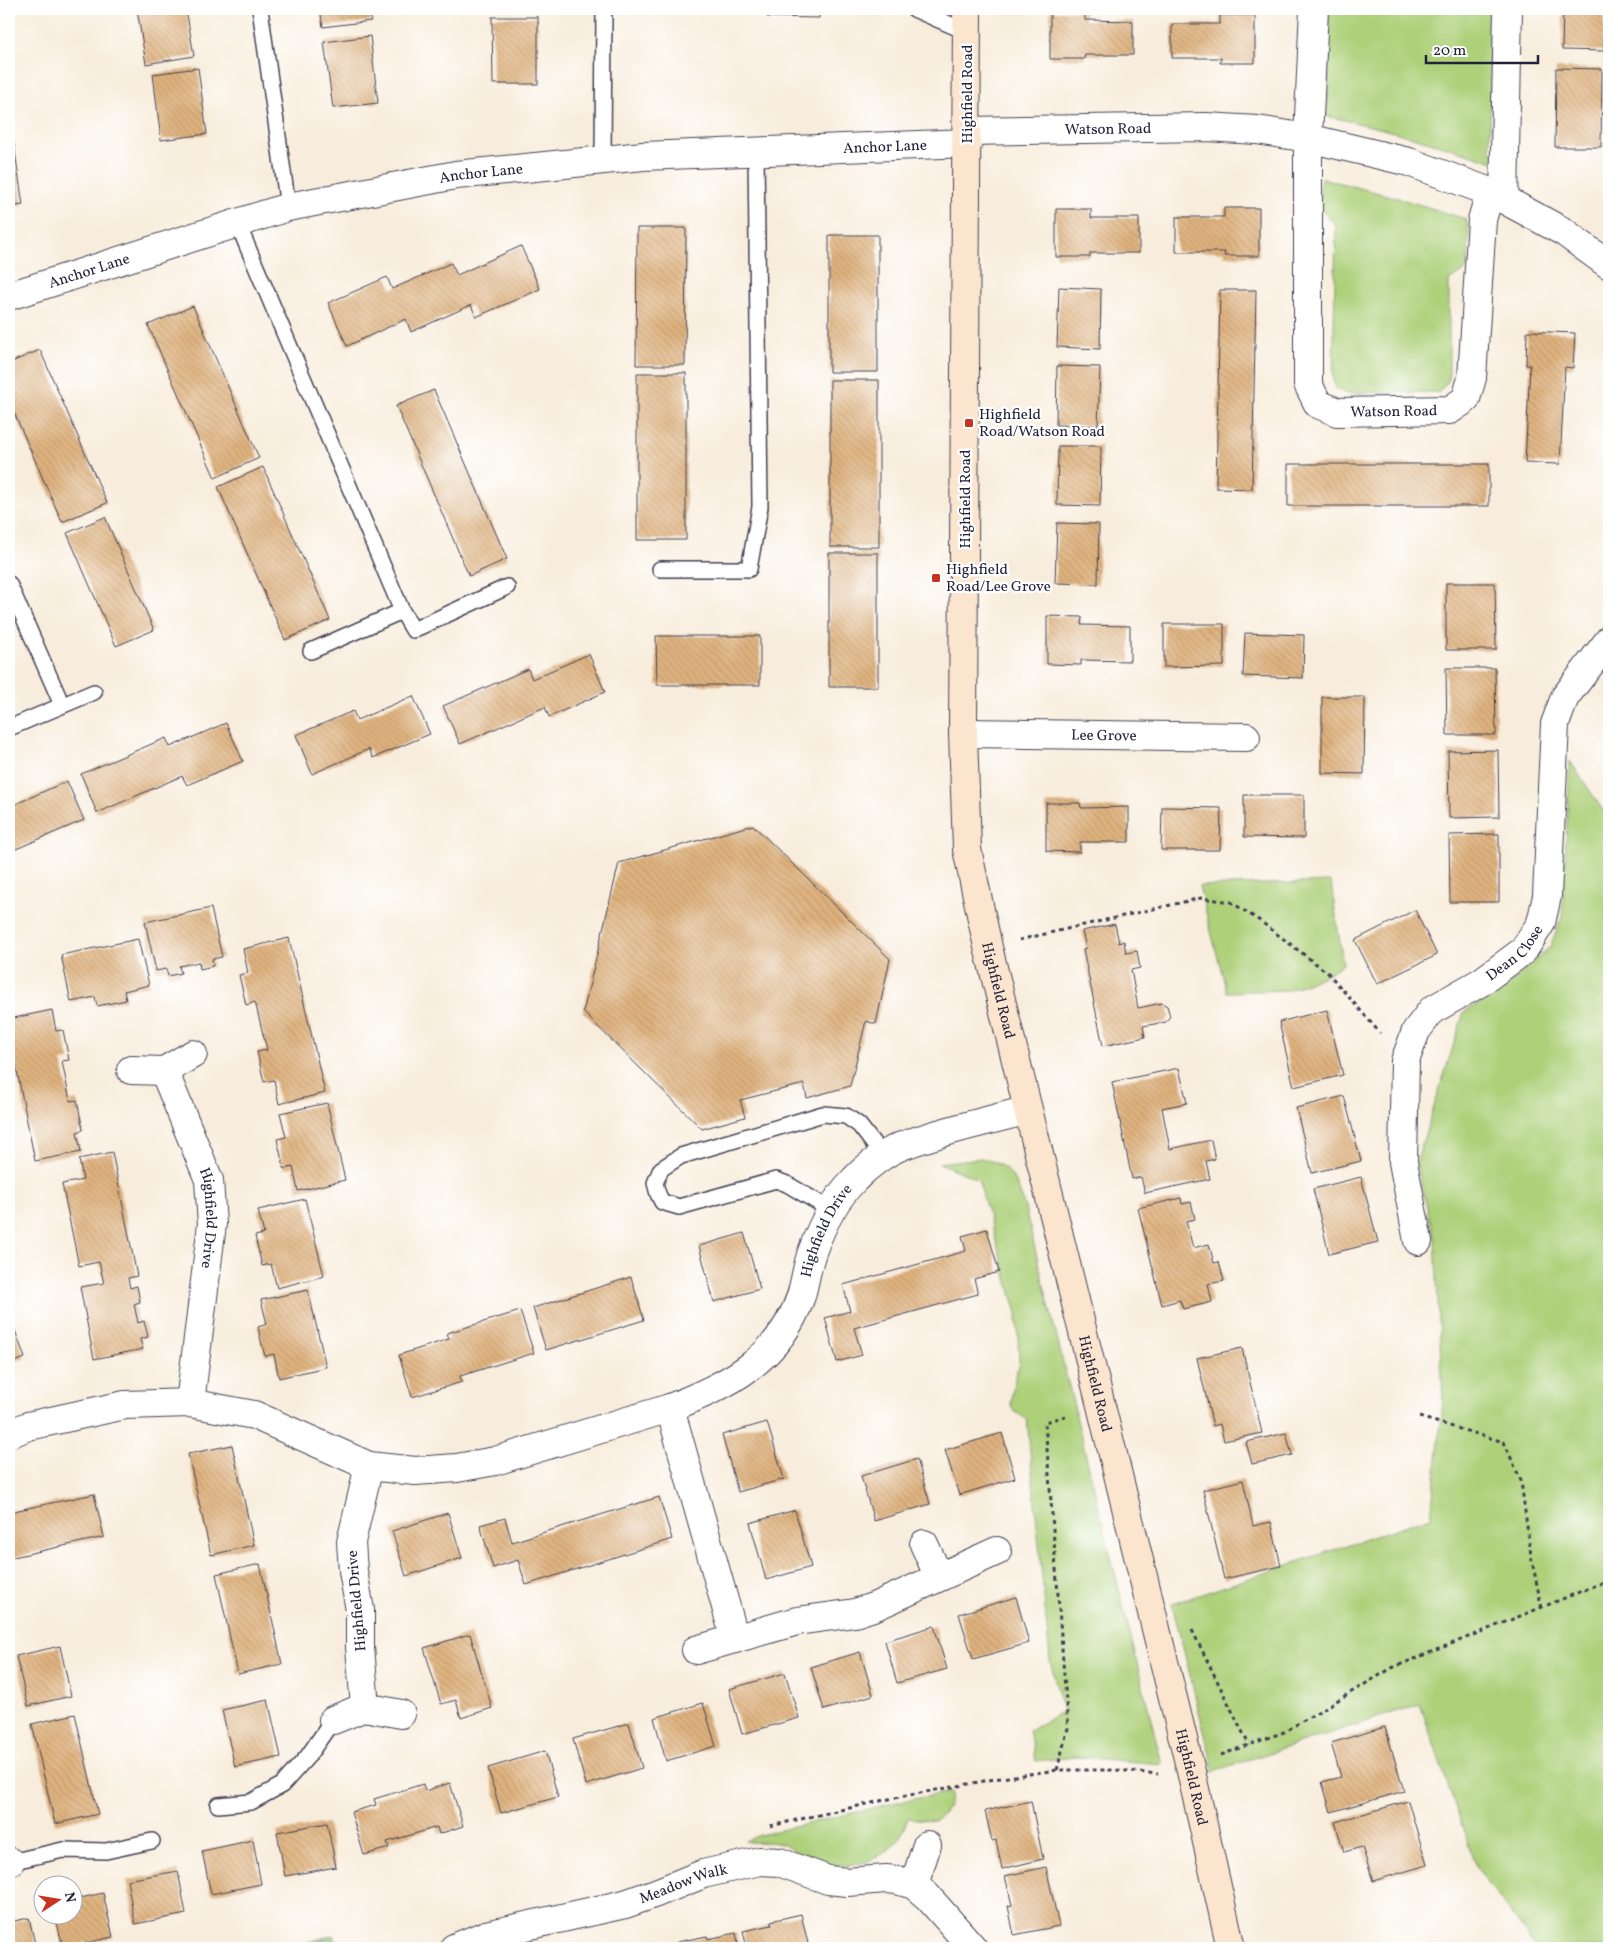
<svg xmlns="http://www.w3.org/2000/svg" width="1618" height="1957" font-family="Vollkorn,serif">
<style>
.grass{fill:#add079;stroke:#68795a}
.forest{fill:url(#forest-firs);stroke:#566a52}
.building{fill:url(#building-back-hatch)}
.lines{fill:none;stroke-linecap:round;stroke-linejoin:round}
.lane-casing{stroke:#424053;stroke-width:18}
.street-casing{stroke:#424053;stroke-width:30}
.secondary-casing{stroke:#424053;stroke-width:30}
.path{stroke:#424053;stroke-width:3;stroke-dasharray:4 4;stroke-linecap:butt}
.lane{stroke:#fff;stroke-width:15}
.street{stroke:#fff;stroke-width:28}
.secondary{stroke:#fbe5cf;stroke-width:28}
.poi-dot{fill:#c8321e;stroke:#fff;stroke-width:2}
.labels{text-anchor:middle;stroke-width:4.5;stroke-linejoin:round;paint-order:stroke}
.street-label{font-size:15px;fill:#22223b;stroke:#fff}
.poi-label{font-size:15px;fill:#22223b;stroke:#fff;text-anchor:start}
</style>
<defs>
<pattern id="forest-firs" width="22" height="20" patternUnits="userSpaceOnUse" patternTransform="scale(1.25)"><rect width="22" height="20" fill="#8ab269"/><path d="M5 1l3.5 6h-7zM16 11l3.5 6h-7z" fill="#709058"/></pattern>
<pattern id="building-back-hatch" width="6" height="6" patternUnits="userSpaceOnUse" patternTransform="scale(1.25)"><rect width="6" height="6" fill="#dfb27e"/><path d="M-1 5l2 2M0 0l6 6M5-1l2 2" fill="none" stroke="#bf996e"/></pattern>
</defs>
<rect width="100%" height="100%" fill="#fff"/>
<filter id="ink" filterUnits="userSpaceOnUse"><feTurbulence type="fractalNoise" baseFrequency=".02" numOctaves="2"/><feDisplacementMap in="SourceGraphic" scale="10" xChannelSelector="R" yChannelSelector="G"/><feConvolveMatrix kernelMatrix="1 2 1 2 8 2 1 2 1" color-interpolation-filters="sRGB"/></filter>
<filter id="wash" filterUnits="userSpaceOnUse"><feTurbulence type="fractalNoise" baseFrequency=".0096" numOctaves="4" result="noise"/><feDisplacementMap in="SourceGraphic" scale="20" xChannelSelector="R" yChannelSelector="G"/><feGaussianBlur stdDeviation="1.12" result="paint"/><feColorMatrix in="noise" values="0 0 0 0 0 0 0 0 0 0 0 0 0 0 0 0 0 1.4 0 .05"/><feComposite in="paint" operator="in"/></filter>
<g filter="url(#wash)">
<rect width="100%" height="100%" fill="#f8eddc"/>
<path class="grass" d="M 1329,9 L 1491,9 L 1490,150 L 1497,156 L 1494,162 C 1437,143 1380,127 1321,115 L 1323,103 L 1328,103 Z
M 1321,178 L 1398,198 L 1466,219 L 1469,231 L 1468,268 L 1449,281 L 1449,380 L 1439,392 L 1346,393 L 1337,390 L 1333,381 L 1336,225 L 1319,208 Z
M 1570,761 L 1606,815 L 1609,824 L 1609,1948 L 1536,1948 L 1476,1867 L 1420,1704 L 1214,1771 L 1172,1604 L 1431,1517 L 1443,1402 L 1435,1239 L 1416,1163 L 1464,1012 L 1505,988 L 1550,947 L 1562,917 Z
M 1331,882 L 1343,964 L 1322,977 L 1289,990 L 1227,992 L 1199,886 Z
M 981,1158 C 1010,1165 1015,1177 1024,1204 L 1162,1764 L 1076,1757 L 1036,1761 L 1029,1731 L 1063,1711 L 1050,1661 L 1027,1419 L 1015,1412 L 1011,1405 L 1012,1393 L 1019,1362 L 1017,1313 L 978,1179 L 939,1163 Z
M 951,1792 C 951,1804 945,1815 935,1821 L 908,1818 C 906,1823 904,1830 901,1835 C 885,1861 850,1871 822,1863 C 808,1859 796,1850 783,1845 C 769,1839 758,1845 745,1841 L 760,1835 L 902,1801 Z"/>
<path class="forest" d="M 333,1935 L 338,1948 L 287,1948 Z"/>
<g id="blocks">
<path class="building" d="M 137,9 L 186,9 L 194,56 L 146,64 Z
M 320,9 L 370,9 L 371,21 L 323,27 Z
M 766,9 L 819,9 L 819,18 L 767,17 Z
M 1563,9 L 1604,9 L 1604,51 L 1562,50 Z
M 1050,11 L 1085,11 L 1085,20 L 1133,21 L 1133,55 L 1085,55 L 1084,59 L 1050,59 Z
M 1220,15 L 1255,15 L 1255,63 L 1220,63 L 1221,58 L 1172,58 L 1172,24 L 1220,24 Z
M 492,17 L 538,17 L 538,84 L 493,84 Z
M 370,36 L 378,103 L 333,108 L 324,42 Z
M 198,68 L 207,134 L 161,140 L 153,74 Z
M 1556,68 L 1602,69 L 1601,147 L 1555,147 Z
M 9,112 L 23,205 L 9,207 Z
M 1224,208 L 1259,208 L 1259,256 L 1224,256 L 1225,252 L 1176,252 L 1176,217 L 1224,217 Z
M 1056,209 L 1091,209 L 1091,218 L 1139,218 L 1139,253 L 1090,253 L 1090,257 L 1056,257 Z
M 637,228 L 686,228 L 685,365 L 636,365 Z
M 829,235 L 878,235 L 878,372 L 829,372 Z
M 521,246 L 540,289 L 476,317 L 471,305 L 411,332 L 406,319 L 347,346 L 328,303 L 387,277 L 392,289 L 451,263 L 457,275 Z
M 1059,287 L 1101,289 L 1100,349 L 1057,347 Z
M 1220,290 L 1256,290 L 1252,489 L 1216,488 Z
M 193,306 L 259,458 L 215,478 L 148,325 Z
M 1527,331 L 1575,333 L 1573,368 L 1565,367 L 1560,464 L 1525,463 L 1530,365 L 1526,365 Z
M 40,350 L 107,503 L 62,522 L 9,401 L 9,363 Z
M 1057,366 L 1100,367 L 1098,426 L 1056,425 Z
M 637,373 L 686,373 L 686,540 L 637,540 Z
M 830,380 L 879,380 L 879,547 L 830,547 Z
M 434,390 L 507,559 L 469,576 L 396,406 Z
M 1058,446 L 1101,446 L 1100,506 L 1057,505 Z
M 1288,464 L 1489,464 L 1489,506 L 1288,506 Z
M 263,467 L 330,620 L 285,640 L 218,487 Z
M 105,517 L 154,630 L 116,646 L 67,533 Z
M 1057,523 L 1099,524 L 1098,584 L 1055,583 Z
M 829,553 L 878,553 L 878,687 L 829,687 Z
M 1446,583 L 1495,583 L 1496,650 L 1446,650 Z
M 1047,616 L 1082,617 L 1081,625 L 1130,626 L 1130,661 L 1081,660 L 1081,665 L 1047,664 Z
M 1164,624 L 1224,624 L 1224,666 L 1164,667 Z
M 1245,633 L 1304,635 L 1303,678 L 1243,676 Z
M 656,636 L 760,636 L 760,685 L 657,685 Z
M 589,654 L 605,692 L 549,717 L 545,707 L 460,744 L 443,706 L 528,669 L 532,679 Z
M 1446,668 L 1495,668 L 1496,735 L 1447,735 Z
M 413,696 L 430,734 L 373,758 L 369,749 L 312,774 L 296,735 L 353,711 L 357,720 Z
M 1322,697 L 1365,697 L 1364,774 L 1322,773 Z
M 226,723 L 243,761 L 187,785 L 182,776 L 97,813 L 81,774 L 166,738 L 170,747 Z
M 1498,750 L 1499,817 L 1449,818 L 1448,751 Z
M 67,781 L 84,820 L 9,852 L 9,807 Z
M 1244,795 L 1304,795 L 1304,838 L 1244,837 Z
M 1046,803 L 1080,803 L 1081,808 L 1129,807 L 1129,842 L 1080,842 L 1080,852 L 1046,851 Z
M 1162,807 L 1221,808 L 1220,850 L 1161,850 Z
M 753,825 L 890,959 L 876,1024 L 866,1021 L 850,1086 L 807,1098 L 804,1084 L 740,1100 L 745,1117 L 702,1129 L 583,1012 L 619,863 Z
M 1499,834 L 1499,902 L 1450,902 L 1449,835 Z
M 211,908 L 222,957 L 212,959 L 213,966 L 200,969 L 199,962 L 179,966 L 181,973 L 168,976 L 166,969 L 156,971 L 145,922 Z
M 1415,910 L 1437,955 L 1377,984 L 1355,940 Z
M 1115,924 L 1119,943 L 1124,941 L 1126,953 L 1137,951 L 1140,968 L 1131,970 L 1138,1008 L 1162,1003 L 1167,1006 L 1170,1016 L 1166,1022 L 1143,1026 L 1145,1037 L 1103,1046 L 1083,949 L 1086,948 L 1082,931 Z
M 289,938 L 325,1093 L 279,1104 L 274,1080 L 264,1082 L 257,1052 L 267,1050 L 255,1002 L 246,1005 L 239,975 L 248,973 L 243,949 Z
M 138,939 L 149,985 L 124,991 L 126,1000 L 112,1003 L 97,1006 L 95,997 L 71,1002 L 61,955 Z
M 52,1010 L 56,1031 L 63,1030 L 69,1060 L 62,1061 L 70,1101 L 77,1100 L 83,1130 L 77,1132 L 81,1152 L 35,1161 L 9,1031 L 9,1019 Z
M 1327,1010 L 1343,1075 L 1294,1087 L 1279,1022 Z
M 1179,1068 L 1187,1103 L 1162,1108 L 1170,1149 L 1211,1140 L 1215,1159 L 1206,1161 L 1210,1179 L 1145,1193 L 1141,1177 L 1132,1179 L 1112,1082 Z
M 1344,1096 L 1361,1161 L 1312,1173 L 1296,1108 Z
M 327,1103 L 345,1180 L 298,1191 L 293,1167 L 284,1169 L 277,1139 L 286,1137 L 280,1113 Z
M 112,1152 L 137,1276 L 128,1278 L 130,1288 L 137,1286 L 140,1302 L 134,1304 L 138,1323 L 144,1321 L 148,1337 L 140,1339 L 143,1349 L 94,1359 L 80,1287 L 104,1283 L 99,1262 L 79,1266 L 62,1184 L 83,1180 L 79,1159 Z
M 1361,1177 L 1378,1242 L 1329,1254 L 1313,1189 Z
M 1181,1198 L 1182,1204 L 1191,1202 L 1195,1219 L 1186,1221 L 1193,1248 L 1209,1244 L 1214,1263 L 1219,1262 L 1224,1281 L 1208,1284 L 1212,1302 L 1183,1309 L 1180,1300 L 1162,1305 L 1138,1208 Z
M 305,1199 L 324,1276 L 277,1288 L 271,1264 L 262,1266 L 255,1236 L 264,1234 L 258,1210 Z
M 987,1229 L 999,1272 L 974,1279 L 978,1294 L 854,1328 L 862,1355 L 837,1362 L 825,1318 L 850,1311 L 843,1285 L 966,1251 L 962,1236 Z
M 744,1233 L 760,1289 L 714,1302 L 699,1246 Z
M 631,1277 L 644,1320 L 546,1350 L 533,1308 Z
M 308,1290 L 326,1367 L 279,1378 L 274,1354 L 265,1356 L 261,1341 L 258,1327 L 267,1324 L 261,1300 Z
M 520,1311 L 534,1353 L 460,1376 L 462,1382 L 412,1397 L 399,1355 L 449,1339 L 447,1333 Z
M 9,1314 L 25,1358 L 9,1364 Z
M 1242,1348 L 1262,1433 L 1224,1441 L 1220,1424 L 1213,1426 L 1197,1358 Z
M 767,1422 L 784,1479 L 738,1492 L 722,1435 Z
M 1002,1433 L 1015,1478 L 959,1495 L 945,1450 Z
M 1286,1433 L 1292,1455 L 1252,1464 L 1246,1442 Z
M 232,1445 L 254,1545 L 211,1555 L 188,1454 Z
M 917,1459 L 930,1504 L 874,1521 L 861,1476 Z
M 1243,1480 L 1253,1526 L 1271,1522 L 1281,1566 L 1224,1579 L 1203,1490 Z
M 94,1494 L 104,1537 L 9,1558 L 9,1512 Z
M 659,1497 L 672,1539 L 526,1585 L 518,1560 L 493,1568 L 480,1525 L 505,1518 L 512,1542 Z
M 795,1510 L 811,1567 L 766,1580 L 750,1523 Z
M 448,1513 L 462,1558 L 406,1576 L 392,1531 Z
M 260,1564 L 282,1664 L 238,1674 L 216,1574 Z
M 1016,1597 L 1029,1643 L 973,1659 L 959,1614 Z
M 934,1626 L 947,1669 L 897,1683 L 885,1641 Z
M 470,1634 L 492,1708 L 461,1718 L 456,1700 L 441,1704 L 424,1648 Z
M 60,1646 L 71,1696 L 28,1706 L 16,1656 Z
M 860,1652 L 873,1695 L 824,1710 L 811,1667 Z
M 785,1673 L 799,1718 L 742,1734 L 729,1689 Z
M 268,1700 L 281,1757 L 235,1767 L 222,1710 Z
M 703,1703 L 716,1746 L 666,1761 L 654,1718 Z
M 75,1714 L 98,1814 L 55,1824 L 32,1724 Z
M 629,1723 L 642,1768 L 586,1785 L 573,1739 Z
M 1385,1727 L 1404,1791 L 1331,1812 L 1322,1782 L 1341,1777 L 1331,1743 Z
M 545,1751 L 558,1797 L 501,1813 L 488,1768 Z
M 450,1783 L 463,1826 L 439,1834 L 437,1827 L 387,1842 L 389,1848 L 364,1855 L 351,1812 L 376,1805 L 374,1799 L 423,1784 L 425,1791 Z
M 1031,1801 L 1043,1859 L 1002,1869 L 996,1840 L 992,1841 L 985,1811 Z
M 1408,1801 L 1427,1865 L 1373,1881 L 1362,1847 L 1344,1852 L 1335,1822 Z
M 327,1823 L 336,1867 L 285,1876 L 277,1832 Z
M 253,1840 L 261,1884 L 211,1894 L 202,1851 Z
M 1046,1867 L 1059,1926 L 1014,1935 L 1008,1906 L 1012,1905 L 1005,1876 Z
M 178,1871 L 186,1914 L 135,1924 L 127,1880 Z
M 103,1893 L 113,1937 L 63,1948 L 55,1914 L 72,1914 L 72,1900 Z
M 801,1914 L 809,1948 L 747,1948 L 743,1931 L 772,1925 L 771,1921 Z
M 29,1918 L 36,1948 L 9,1948 L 9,1922 Z
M 736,1933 L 739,1948 L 678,1948 L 677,1942 L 707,1936 L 708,1939 Z
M 650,1943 L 651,1948 L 627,1948 L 627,1947 Z"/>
</g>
</g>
<g filter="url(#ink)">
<use href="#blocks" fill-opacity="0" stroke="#424053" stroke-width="1"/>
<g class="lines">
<g class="lane-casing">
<path id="lane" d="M 260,9 L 288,207
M 914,9 L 967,32
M 603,160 L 604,9
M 237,222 L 402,611 L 413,630 L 507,587
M 660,569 L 749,569 L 760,507 L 756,151
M 9,584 L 62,705
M 311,651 L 402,611
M 9,728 L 94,692
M 831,1210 L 787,1184 L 776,1180 L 679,1207 L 662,1202 L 658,1194 L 655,1183 L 661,1169 L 681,1156 L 823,1114 L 846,1116 L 859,1125 L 883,1156
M 218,1805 L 251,1802 L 282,1785 L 308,1756 L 333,1720
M 10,1862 L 63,1850 L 106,1851 L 152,1841"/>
</g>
<g class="street-casing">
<g id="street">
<path id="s1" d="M 1314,9 L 1308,138 L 1308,384 L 1318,404 L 1337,412 L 1450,410 L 1466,399 L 1472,378 L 1482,220 L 1490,192"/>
<path id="s2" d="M 967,131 L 1206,127 L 1257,130 L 1308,138 L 1409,162 L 1490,192 L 1564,232 L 1609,265"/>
<path d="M 1504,199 L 1508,9"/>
<path id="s3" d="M 9,296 L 288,207 L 456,175 L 643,156 L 968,143"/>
<path id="s4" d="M 963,733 L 1246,737"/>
<path d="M 131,1070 L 164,1071 L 193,1054"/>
<path id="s5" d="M 164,1071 L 209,1180 L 212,1224 L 190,1403"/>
<path id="s6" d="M 1418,1241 L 1403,1162 L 1405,1061 L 1416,1031 L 1432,1010 L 1481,982 L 1523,951 L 1541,923 L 1547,896 L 1555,724 L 1565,697 L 1609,640"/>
<path d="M 670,1408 L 735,1639"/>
<path id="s7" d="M 9,1434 L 28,1426 L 125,1405 L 190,1403 L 254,1415 L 369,1466 L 415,1471 L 457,1468 L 495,1461 L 670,1408 C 727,1385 780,1360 801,1296 C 805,1282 807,1266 812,1252 C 821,1227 835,1199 854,1180 C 867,1166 888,1150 907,1144 C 945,1130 988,1121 1028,1110"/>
<path d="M 924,1544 L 939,1577"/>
<path d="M 696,1650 L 797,1621 L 855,1613 L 876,1606 L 997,1551"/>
<path d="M 365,1707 L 360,1647 L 360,1610 L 353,1571 L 351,1542 L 369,1466"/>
<path d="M 333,1720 L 365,1707 L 401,1714"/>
<path d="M 9,1862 L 10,1862"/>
<path d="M 914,1885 L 927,1845"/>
<path id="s8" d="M 454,1948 L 486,1935 L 625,1904 L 656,1893 L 703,1874 L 760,1861 L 779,1862 L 828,1880 L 847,1882 L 886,1879 L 897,1880 L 914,1885 L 928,1897 L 973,1948"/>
</g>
</g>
<g class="secondary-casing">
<g id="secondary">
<path id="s9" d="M 967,9 L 963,733 L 967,849 L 988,947 L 1190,1767 L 1231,1948"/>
</g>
</g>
<path class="path" d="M 1019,940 L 1201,898 L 1231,902 L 1260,921 L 1328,973 L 1380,1033
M 1419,1417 L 1504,1442 L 1521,1481 L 1531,1556 L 1542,1609
M 1192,1630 L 1249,1745
M 1221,1755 L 1284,1732 L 1392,1668 L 1609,1580
M 1057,1770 L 1068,1728 L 1045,1422 L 1069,1415
M 770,1826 L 889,1799 L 994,1779 L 1057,1770 L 1116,1770 L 1158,1774"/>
<use href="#lane" class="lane"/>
<use href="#street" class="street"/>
<use href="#secondary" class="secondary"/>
</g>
</g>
<g class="poi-dot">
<rect x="964" y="418" width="10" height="10" rx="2.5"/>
<rect x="931" y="573" width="10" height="10" rx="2.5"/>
</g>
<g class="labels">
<g class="street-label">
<text transform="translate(967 94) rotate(-90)" y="5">Highfield Road</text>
<text dy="5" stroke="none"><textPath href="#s2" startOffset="141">Watson Road</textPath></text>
<text dy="5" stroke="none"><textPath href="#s3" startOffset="894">Anchor Lane</textPath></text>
<text dy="5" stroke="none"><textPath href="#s3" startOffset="489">Anchor Lane</textPath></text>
<text dy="5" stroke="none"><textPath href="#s3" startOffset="84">Anchor Lane</textPath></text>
<text dy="5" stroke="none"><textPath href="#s1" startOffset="475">Watson Road</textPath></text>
<text transform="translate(965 499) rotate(-90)" y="5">Highfield Road</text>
<text dy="5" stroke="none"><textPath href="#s4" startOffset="141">Lee Grove</textPath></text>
<text dy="5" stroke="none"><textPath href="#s6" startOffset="341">Dean Close</textPath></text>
<text dy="5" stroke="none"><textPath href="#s9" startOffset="985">Highfield Road</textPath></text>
<text dy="5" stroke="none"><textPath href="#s5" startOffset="156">Highfield Drive</textPath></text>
<text dy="5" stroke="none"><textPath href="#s7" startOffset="935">Highfield Drive</textPath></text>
<text dy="5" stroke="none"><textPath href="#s9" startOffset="1390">Highfield Road</textPath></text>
<text transform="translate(356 1601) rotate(-95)" y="5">Highfield Drive</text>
<text dy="5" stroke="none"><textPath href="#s9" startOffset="1795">Highfield Road</textPath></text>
<text dy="5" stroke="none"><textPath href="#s8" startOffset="239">Meadow Walk</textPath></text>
</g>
<g class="poi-label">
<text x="979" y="419">Highfield<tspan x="979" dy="17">Road/Watson Road</tspan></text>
<text x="946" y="574">Highfield<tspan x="946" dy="17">Road/Lee Grove</tspan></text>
</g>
</g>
<rect width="1618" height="1957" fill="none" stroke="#fff" stroke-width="30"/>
<g transform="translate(58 1900) rotate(78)"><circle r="24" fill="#ffffff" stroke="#a7a7b1"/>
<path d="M0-4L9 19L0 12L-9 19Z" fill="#c8321e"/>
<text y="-8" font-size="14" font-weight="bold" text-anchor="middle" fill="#22223b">N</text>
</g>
<path d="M1426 55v8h112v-8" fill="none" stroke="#22223b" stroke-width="2.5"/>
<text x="1433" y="55" font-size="15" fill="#22223b" stroke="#ffffff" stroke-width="4" paint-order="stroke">20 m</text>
</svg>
